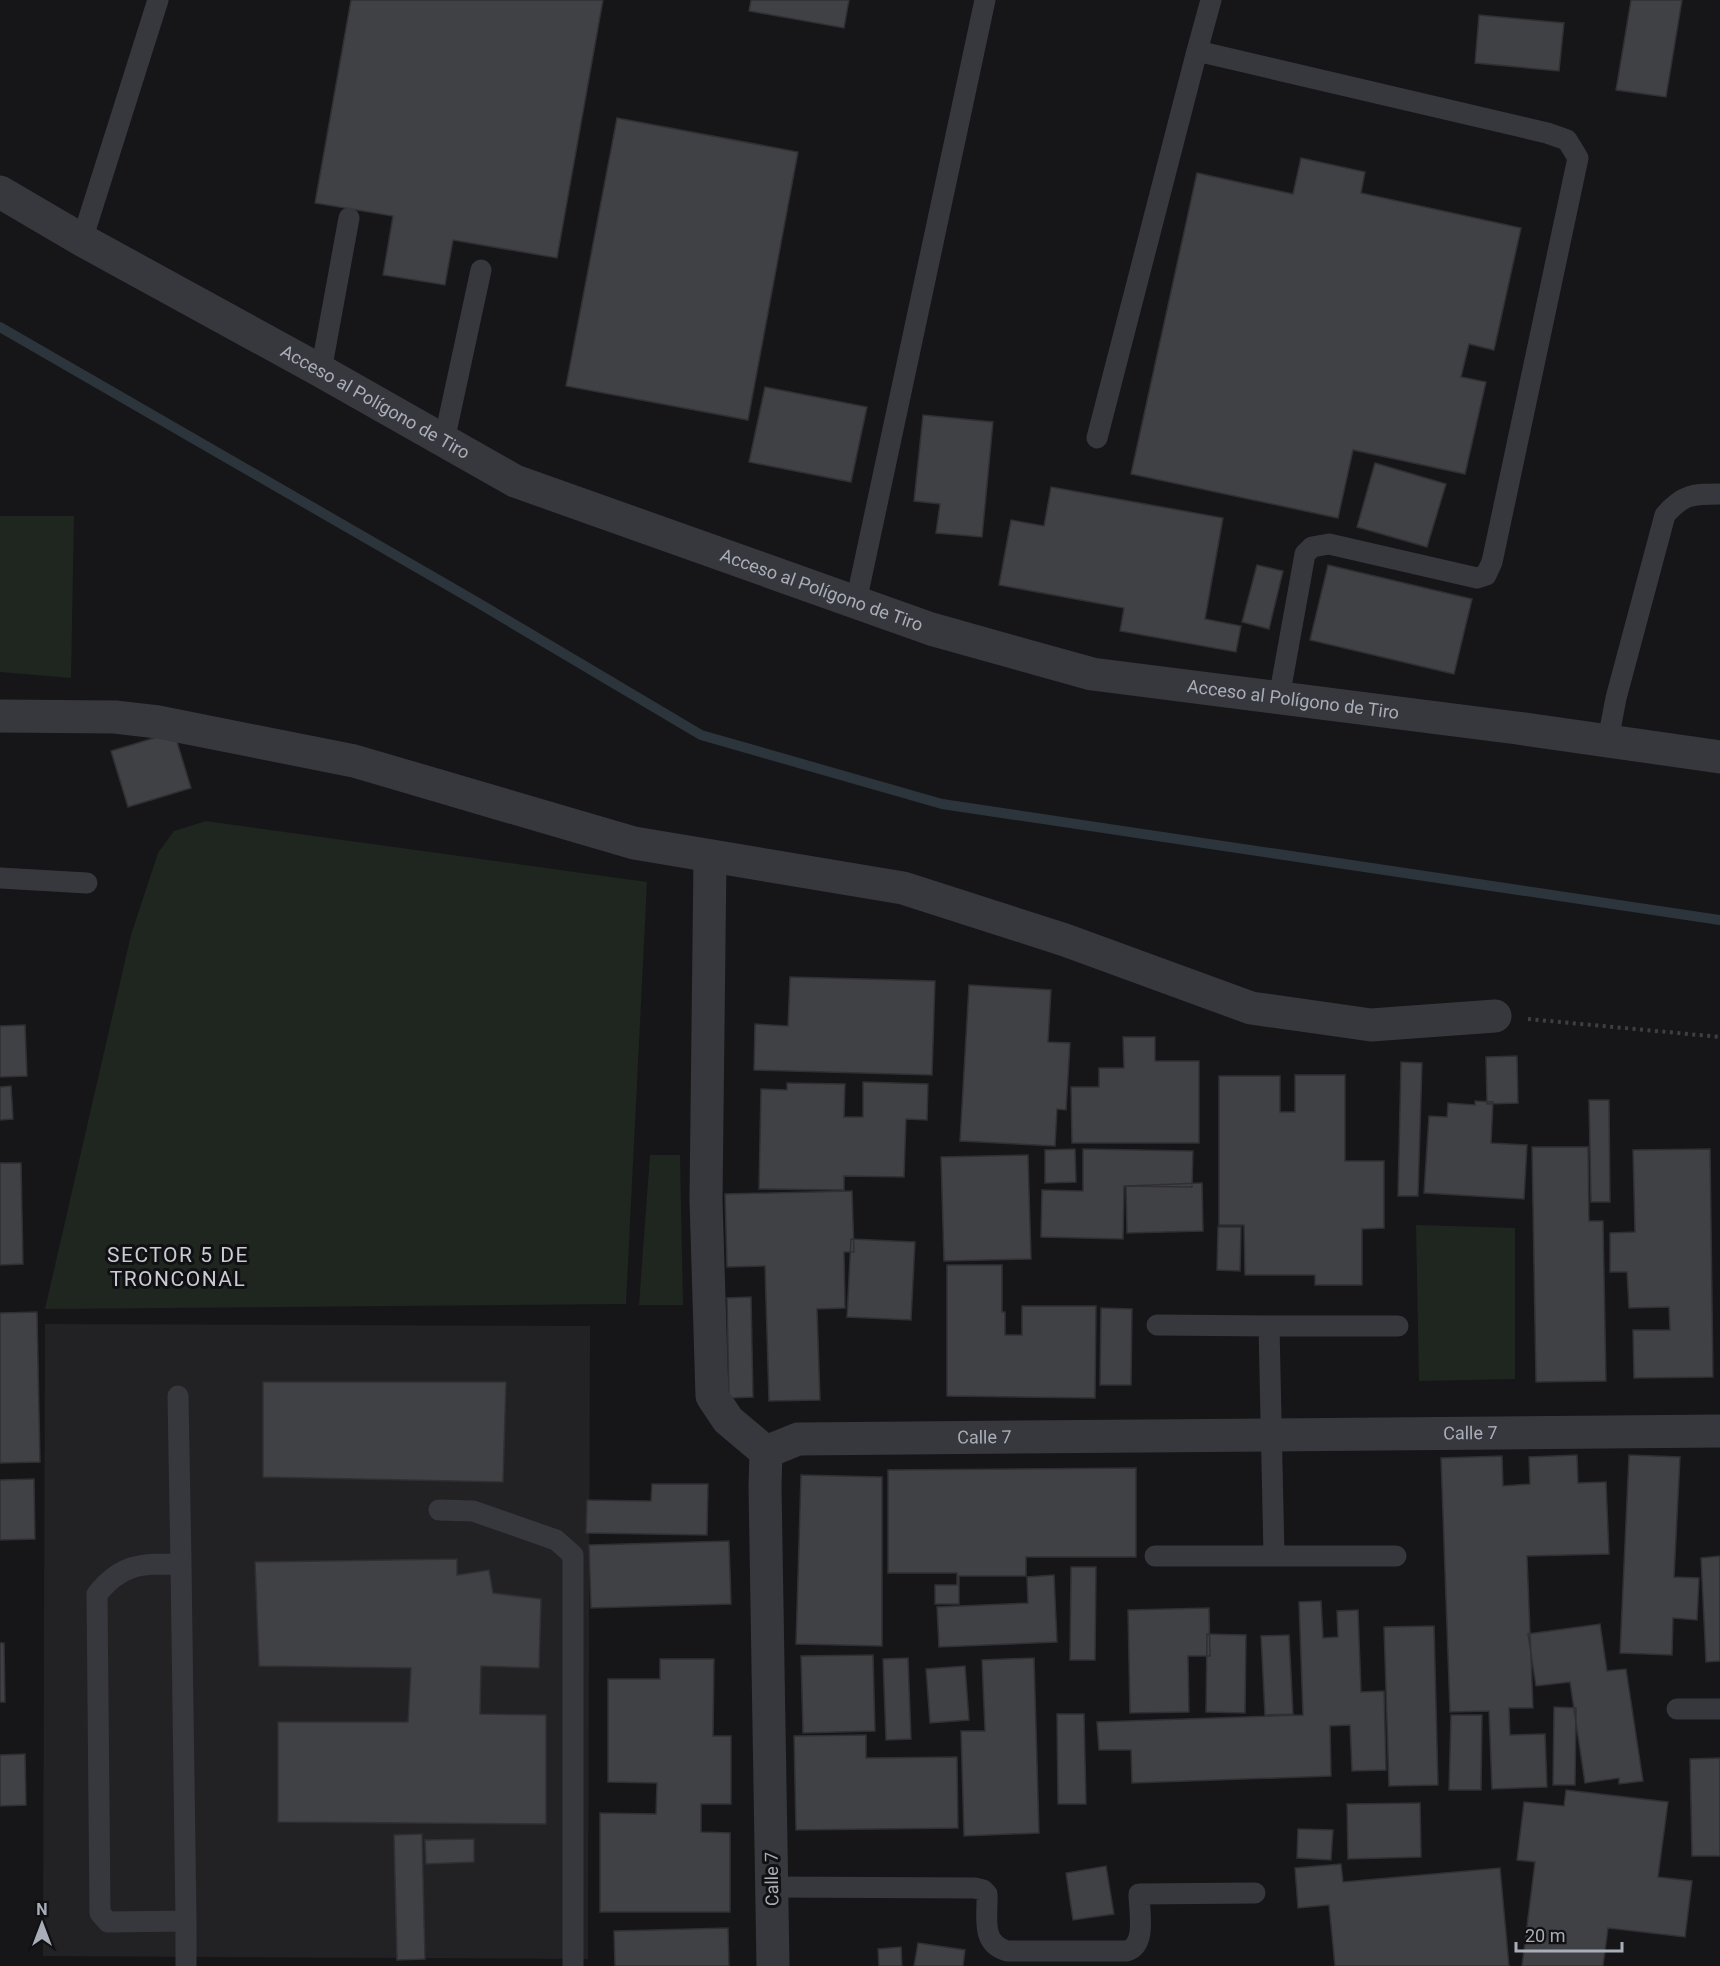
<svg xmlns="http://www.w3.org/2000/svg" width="1720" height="1966" font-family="Roboto,sans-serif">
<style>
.built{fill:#222225}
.green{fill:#1e261f}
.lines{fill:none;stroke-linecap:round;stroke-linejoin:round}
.stream{stroke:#2c353c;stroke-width:10}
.building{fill:#404145;stroke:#303034;stroke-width:1.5}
.path{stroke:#3d3f44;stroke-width:4;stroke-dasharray:3 4.5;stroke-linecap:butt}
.lane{stroke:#37383d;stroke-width:21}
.street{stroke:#37383d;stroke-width:33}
.labels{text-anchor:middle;stroke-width:6;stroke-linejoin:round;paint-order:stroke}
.street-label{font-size:18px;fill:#a8adb8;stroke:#111113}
.quarter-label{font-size:21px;letter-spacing:1.5px;fill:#c9ccd4;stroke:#111113}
</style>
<rect width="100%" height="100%" fill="#161618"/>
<path class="built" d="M 45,1324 L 590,1326 L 588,1959 L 43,1956 Z"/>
<path class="green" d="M 0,516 L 74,516 L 71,678 L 0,672 Z
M 206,821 L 647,882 L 626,1304 L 45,1309 L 131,935 L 158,853 L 174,831 Z
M 650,1155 L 680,1155 L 683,1305 L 639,1305 Z
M 1416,1225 L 1515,1228 L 1515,1379 L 1419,1381 Z"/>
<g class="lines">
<path class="stream" d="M 0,327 L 475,601 L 701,735 L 942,804 L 1720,920"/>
</g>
<path class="building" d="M 351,0 L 603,0 L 557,258 L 453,240 L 445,285 L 383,275 L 393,216 L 315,203 Z
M 751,0 L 849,0 L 844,28 L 749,11 Z
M 1631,0 L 1682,0 L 1666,97 L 1616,90 Z
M 1479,15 L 1564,23 L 1559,71 L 1475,63 Z
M 617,118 L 798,152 L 748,420 L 566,386 Z
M 1301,158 L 1365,172 L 1361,193 L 1521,228 L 1494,350 L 1469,344 L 1461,377 L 1486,382 L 1465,474 L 1353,450 L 1338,518 L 1131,474 L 1197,173 L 1293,194 Z
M 765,387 L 867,407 L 851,482 L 749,462 Z
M 923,415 L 993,422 L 982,537 L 936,533 L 940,504 L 914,501 Z
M 1375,463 L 1446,484 L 1427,547 L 1357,527 Z
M 1051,487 L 1223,518 L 1205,619 L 1241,626 L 1236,652 L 1120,631 L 1124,608 L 999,585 L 1011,520 L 1044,526 Z
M 1257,565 L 1283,571 L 1269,629 L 1242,622 Z
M 1328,565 L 1472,599 L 1454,674 L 1310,640 Z
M 174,732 L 191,788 L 128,807 L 111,751 Z
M 790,977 L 935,981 L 932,1075 L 754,1070 L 755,1024 L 788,1026 Z
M 969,985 L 1051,990 L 1048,1042 L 1070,1043 L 1066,1110 L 1057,1109 L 1055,1146 L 960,1141 Z
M 25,1025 L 27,1076 L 0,1077 L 0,1026 Z
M 1123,1037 L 1155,1037 L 1155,1061 L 1199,1061 L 1199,1143 L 1072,1143 L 1071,1087 L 1099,1087 L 1099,1068 L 1124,1068 Z
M 1517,1056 L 1518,1103 L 1487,1104 L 1486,1057 Z
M 1401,1062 L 1422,1063 L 1418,1196 L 1398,1196 Z
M 1295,1075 L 1345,1075 L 1345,1161 L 1384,1161 L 1384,1228 L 1362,1229 L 1362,1285 L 1315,1285 L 1315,1275 L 1245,1275 L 1244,1225 L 1219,1225 L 1219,1076 L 1280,1076 L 1280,1112 L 1295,1112 Z
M 863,1082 L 928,1084 L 927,1120 L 906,1119 L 904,1177 L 844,1176 L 844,1190 L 759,1189 L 761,1089 L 787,1090 L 787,1083 L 845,1084 L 844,1117 L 863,1117 Z
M 11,1086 L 13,1119 L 0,1120 L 0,1087 Z
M 1589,1100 L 1609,1100 L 1610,1202 L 1591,1202 Z
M 1475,1101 L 1493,1102 L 1491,1143 L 1527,1145 L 1524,1199 L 1424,1193 L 1429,1116 L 1447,1117 L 1448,1103 L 1475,1105 Z
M 1532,1147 L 1588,1147 L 1589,1221 L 1603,1221 L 1606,1381 L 1536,1382 Z
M 1075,1149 L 1076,1182 L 1045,1183 L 1045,1150 Z
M 1083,1149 L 1193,1151 L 1192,1187 L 1124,1186 L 1123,1239 L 1041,1237 L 1042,1190 L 1083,1191 Z
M 1710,1149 L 1713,1377 L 1634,1378 L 1633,1330 L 1670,1330 L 1669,1307 L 1629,1308 L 1627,1272 L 1610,1272 L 1610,1233 L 1635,1232 L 1633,1150 Z
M 1028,1155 L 1031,1259 L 944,1261 L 941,1157 Z
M 0,1163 L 21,1163 L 23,1264 L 0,1265 Z
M 1202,1183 L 1203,1231 L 1127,1233 L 1126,1186 Z
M 852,1191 L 854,1252 L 844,1252 L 845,1308 L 817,1309 L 820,1400 L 769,1401 L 765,1266 L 727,1267 L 725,1194 Z
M 1218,1227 L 1241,1227 L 1240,1271 L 1217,1270 Z
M 851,1239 L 915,1242 L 911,1320 L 847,1317 Z
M 947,1265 L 1002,1265 L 1002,1312 L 1005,1312 L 1005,1335 L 1022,1335 L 1022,1306 L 1096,1306 L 1095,1398 L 947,1396 Z
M 751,1297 L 753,1397 L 729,1398 L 727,1298 Z
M 1101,1308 L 1132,1309 L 1131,1385 L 1100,1385 Z
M 37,1312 L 40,1462 L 0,1463 L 0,1313 Z
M 263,1382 L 506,1382 L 503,1482 L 263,1477 Z
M 1577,1455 L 1578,1483 L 1606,1482 L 1609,1554 L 1527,1556 L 1533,1708 L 1509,1708 L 1510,1735 L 1545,1734 L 1547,1787 L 1492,1789 L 1489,1711 L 1450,1712 L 1441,1458 L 1502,1456 L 1503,1486 L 1530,1484 L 1529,1457 Z
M 1629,1455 L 1680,1457 L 1674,1577 L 1699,1578 L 1697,1620 L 1673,1618 L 1672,1655 L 1620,1653 Z
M 1136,1468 L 1136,1557 L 1026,1557 L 1026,1576 L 959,1576 L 959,1604 L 935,1604 L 935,1585 L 957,1585 L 957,1573 L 888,1573 L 888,1470 Z
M 801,1475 L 882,1477 L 882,1646 L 796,1644 Z
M 34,1479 L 35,1539 L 0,1540 L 0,1480 Z
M 652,1484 L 708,1484 L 707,1535 L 586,1533 L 587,1500 L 651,1501 Z
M 729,1541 L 731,1604 L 591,1608 L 589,1545 Z
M 1720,1556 L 1720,1661 L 1706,1662 L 1701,1558 Z
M 457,1559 L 457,1575 L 489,1570 L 493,1593 L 541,1599 L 539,1668 L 481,1666 L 480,1714 L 546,1715 L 546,1824 L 278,1822 L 278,1722 L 408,1722 L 411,1668 L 259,1666 L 255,1562 Z
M 1071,1567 L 1096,1567 L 1095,1660 L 1070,1660 Z
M 1054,1575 L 1057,1642 L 939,1647 L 937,1607 L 1028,1603 L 1027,1577 Z
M 1321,1601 L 1323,1638 L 1338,1637 L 1337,1611 L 1358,1610 L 1361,1692 L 1384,1691 L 1386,1770 L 1352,1771 L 1350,1725 L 1330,1726 L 1331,1776 L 1132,1783 L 1131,1750 L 1099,1750 L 1097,1722 L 1303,1715 L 1299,1602 Z
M 1209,1608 L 1210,1656 L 1188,1656 L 1189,1712 L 1130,1713 L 1128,1610 Z
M 1600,1624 L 1607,1671 L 1626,1669 L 1643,1781 L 1619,1784 L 1619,1778 L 1585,1783 L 1570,1682 L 1536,1686 L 1528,1634 Z
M 1434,1626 L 1438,1785 L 1389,1786 L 1384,1627 Z
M 1207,1634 L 1246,1635 L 1245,1713 L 1206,1712 Z
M 1289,1635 L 1293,1714 L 1265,1715 L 1261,1636 Z
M 0,1643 L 4,1643 L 5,1702 L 0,1702 Z
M 873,1655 L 875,1731 L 803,1733 L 801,1656 Z
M 908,1658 L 911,1739 L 886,1740 L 883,1659 Z
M 1034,1658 L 1039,1833 L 964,1836 L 961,1731 L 985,1731 L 982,1660 Z
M 660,1659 L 714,1659 L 713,1736 L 731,1736 L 731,1804 L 701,1804 L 701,1832 L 730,1833 L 730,1912 L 600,1912 L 600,1813 L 656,1814 L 657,1783 L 608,1782 L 608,1679 L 660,1679 Z
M 965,1666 L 969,1720 L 930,1723 L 926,1669 Z
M 1554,1707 L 1576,1708 L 1575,1785 L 1553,1785 Z
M 1057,1714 L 1084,1714 L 1086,1804 L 1058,1804 Z
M 1451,1715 L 1482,1715 L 1481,1790 L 1449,1790 Z
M 866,1735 L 866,1758 L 957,1757 L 958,1828 L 796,1830 L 794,1736 Z
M 25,1754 L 26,1805 L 0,1806 L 0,1755 Z
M 1720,1758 L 1720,1856 L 1692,1856 L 1690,1759 Z
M 1566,1790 L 1668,1802 L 1658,1877 L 1692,1881 L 1685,1937 L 1608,1928 L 1603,1966 L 1522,1966 L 1535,1862 L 1517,1860 L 1524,1802 L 1564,1806 Z
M 1420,1803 L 1421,1857 L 1348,1859 L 1347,1804 Z
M 1298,1829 L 1333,1830 L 1331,1860 L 1297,1858 Z
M 422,1834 L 425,1959 L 397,1960 L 394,1835 Z
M 474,1839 L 474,1862 L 426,1864 L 425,1840 Z
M 1341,1864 L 1343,1882 L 1500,1868 L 1509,1966 L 1335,1966 L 1329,1905 L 1298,1908 L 1295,1868 Z
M 1106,1866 L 1114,1914 L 1073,1920 L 1066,1873 Z
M 728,1928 L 729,1966 L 615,1966 L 614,1931 Z
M 918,1943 L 965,1950 L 963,1966 L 914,1966 Z
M 901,1947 L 902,1966 L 879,1966 L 878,1949 Z"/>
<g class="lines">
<path class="path" d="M 1528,1019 L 1720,1037"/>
<path class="lane" d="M 1211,0 L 1197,51 L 1547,133 L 1567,140 L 1578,158 L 1492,562 L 1486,575 L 1477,578 L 1329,544 L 1312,547 L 1305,554 L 1279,698
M 82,240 L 158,0
M 321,371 L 349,218
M 1097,438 L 1197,51
M 444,441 L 481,270
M 856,602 L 985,0
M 1608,740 L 1616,698 L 1665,515 C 1683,494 1693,494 1720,494
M 0,878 L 87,883
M 1157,1325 L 1269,1326
M 178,1396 L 181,1564
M 439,1510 L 473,1511 L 556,1540 L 573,1555 L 573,1966
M 1155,1556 L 1396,1556
M 1274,1556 L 1269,1326 L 1398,1326
M 1677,1709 L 1720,1709
M 772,1887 L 975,1888 L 983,1890 L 987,1894 C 988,1917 980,1943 1007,1951 L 1127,1951 C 1147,1945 1139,1911 1139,1894 L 1255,1893
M 186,1921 L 108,1922 L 100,1913 L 97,1594 C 123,1562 143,1564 181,1564 L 186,1921 L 186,1966"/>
<g class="street">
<path id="s1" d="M 0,192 L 82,240 L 321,371 L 515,481 L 931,629 L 1092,674 L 1517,728 L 1720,757"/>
<path d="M 0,716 L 115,717 L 158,722 L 354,761 L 634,843 L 903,888 L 1065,940 L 1251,1008 L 1371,1025 L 1495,1016"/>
<path d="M 710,856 L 706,1200 L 712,1396 L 728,1420 L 766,1452"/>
<path id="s2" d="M 773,1966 L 765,1486 L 766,1452 L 798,1439 L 1720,1431"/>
</g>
</g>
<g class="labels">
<g class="street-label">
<text dy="6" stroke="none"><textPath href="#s1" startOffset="430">Acceso al Polígono de Tiro</textPath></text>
<text dy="6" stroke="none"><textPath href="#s1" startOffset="916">Acceso al Polígono de Tiro</textPath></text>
<text dy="6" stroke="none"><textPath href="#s1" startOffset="1402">Acceso al Polígono de Tiro</textPath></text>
<text dy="6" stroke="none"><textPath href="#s2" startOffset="1221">Calle 7</textPath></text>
<text dy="6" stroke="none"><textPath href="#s2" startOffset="735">Calle 7</textPath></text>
<text transform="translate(772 1879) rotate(-91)" y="6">Calle 7</text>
</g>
<g class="quarter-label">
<text x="178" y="1262">SECTOR 5 DE<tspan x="178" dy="24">TRONCONAL</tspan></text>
</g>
</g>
<g transform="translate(42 1924)" stroke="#111113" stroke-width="4.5" paint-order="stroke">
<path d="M0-4.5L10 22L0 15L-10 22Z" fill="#a8adb8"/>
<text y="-9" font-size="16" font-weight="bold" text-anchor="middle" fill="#a8adb8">N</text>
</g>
<path d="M1516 1942v9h106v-9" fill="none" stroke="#a8adb8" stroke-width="3"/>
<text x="1525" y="1942" font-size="18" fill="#a8adb8" stroke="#111113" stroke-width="4.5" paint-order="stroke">20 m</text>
</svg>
